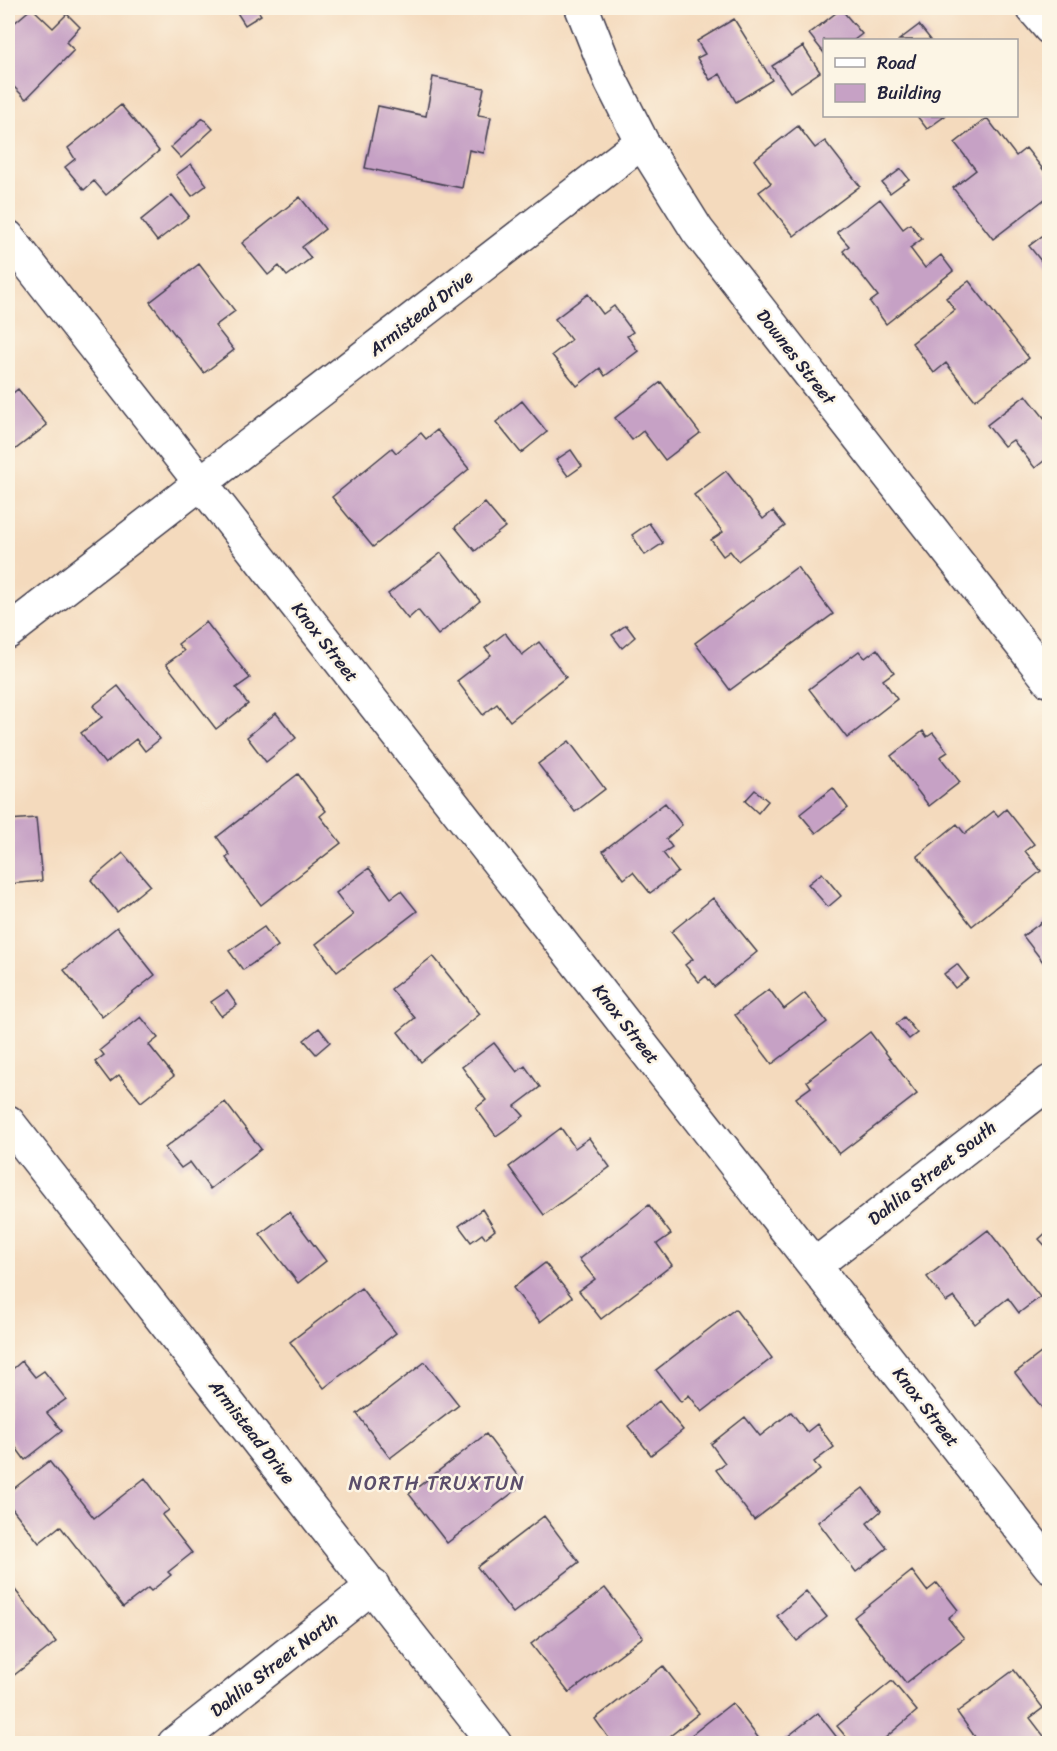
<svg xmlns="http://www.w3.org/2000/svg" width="1057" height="1751" font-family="Sriracha,sans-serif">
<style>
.building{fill:#c6a1c5}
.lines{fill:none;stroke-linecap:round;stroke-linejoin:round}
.street-casing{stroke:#423e4e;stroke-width:36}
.street{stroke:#fff;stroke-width:33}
.labels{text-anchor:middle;stroke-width:5;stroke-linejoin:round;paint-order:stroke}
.street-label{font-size:18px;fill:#22223b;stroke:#fcf5e5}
.neighbourhood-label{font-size:20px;letter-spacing:1.5px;fill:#5b4e6b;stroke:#fcf5e5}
</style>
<rect width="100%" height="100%" fill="#fcf5e5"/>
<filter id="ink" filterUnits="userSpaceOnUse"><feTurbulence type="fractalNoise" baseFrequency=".0167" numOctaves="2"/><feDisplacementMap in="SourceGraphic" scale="12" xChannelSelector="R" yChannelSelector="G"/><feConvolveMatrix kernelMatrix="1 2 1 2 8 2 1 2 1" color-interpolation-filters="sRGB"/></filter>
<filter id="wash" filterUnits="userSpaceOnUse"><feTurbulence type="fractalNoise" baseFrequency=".008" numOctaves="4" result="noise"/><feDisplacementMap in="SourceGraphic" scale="24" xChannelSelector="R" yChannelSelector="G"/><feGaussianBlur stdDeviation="1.35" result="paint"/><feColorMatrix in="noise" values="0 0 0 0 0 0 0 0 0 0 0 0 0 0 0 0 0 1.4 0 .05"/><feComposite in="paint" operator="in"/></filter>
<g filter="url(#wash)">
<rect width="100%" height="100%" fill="#f4dabd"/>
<g id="blocks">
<path class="building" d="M 32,8 L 53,28 L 67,14 L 80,27 L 66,42 L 74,50 L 26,99 L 8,81 L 8,19 L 13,24 Z
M 234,8 L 256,8 L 261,15 L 245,25 Z
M 841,9 L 862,34 L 854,40 L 824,40 L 824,53 L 809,34 Z
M 734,19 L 772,80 L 736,102 L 720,74 L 710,80 L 697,58 L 705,54 L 697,41 Z
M 919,25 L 931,40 L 899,40 Z
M 803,46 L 820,72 L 790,92 L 772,66 Z
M 433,77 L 484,88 L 478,115 L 491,117 L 484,153 L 469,150 L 462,188 L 365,168 L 378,106 L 426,116 Z
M 121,105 L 159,151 L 106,195 L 94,181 L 84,190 L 65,167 L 75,159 L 68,148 Z
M 917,116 L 945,116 L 927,129 Z
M 203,118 L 213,129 L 181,158 L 171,147 Z
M 987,118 L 1016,156 L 1026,148 L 1050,178 L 1050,195 L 993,239 L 953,188 L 976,170 L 955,143 Z
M 798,126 L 815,148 L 825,141 L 860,186 L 794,236 L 759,192 L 771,183 L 754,160 Z
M 191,164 L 207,185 L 192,196 L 176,175 Z
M 901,169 L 909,179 L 890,193 L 882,183 Z
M 172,195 L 189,216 L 157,241 L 141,220 Z
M 300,197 L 325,229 L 302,247 L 311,258 L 287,276 L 279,266 L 268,275 L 242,243 Z
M 880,199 L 903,229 L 910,224 L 922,239 L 910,248 L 925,268 L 941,255 L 953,271 L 886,324 L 870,302 L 878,296 L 843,251 L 849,246 L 837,232 Z
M 1050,230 L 1050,272 L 1029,246 Z
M 199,264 L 235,311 L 215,326 L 234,350 L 204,373 L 150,302 Z
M 969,281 L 1029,358 L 975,400 L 946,363 L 934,373 L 912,343 L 955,310 L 946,298 Z
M 588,294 L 603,314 L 614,306 L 633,332 L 627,336 L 638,351 L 605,376 L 600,368 L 577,386 L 552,355 L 571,340 L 555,319 Z
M 661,382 L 700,433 L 665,460 L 643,431 L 632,440 L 615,418 Z
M 18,389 L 47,425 L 8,455 L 8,397 Z
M 1026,395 L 1050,425 L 1050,456 L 1035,468 L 1013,440 L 1004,446 L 987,425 Z
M 522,401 L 547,432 L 521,453 L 496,422 Z
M 437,430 L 469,469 L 373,547 L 332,497 L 392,448 L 396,453 L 421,433 L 426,439 Z
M 571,450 L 582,466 L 568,476 L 556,460 Z
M 726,471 L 763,519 L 773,511 L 785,526 L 738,561 L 730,551 L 723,556 L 711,540 L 723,532 L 694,495 Z
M 485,503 L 505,527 L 475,551 L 455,527 Z
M 649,523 L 663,543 L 645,555 L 632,535 Z
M 441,553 L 480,601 L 438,635 L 418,610 L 408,619 L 388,594 Z
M 797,567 L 833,614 L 730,690 L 695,643 Z
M 206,622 L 250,678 L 236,688 L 248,704 L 216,729 L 166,664 L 184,651 L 178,644 Z
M 626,625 L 635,637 L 622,648 L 612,635 Z
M 505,633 L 522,655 L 539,642 L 566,677 L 510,721 L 497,704 L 483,715 L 457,681 L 491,655 L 485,648 Z
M 877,649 L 894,672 L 883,680 L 897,699 L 847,738 L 809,689 L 859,651 L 865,658 Z
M 118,686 L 160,739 L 145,751 L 136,739 L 105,764 L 81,733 L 102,717 L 93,706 Z
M 276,713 L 296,738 L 266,762 L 247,737 Z
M 923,731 L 927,737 L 933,733 L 948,752 L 940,757 L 960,782 L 929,806 L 891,756 Z
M 569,741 L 605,789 L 575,812 L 538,764 Z
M 298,774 L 326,811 L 320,816 L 341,843 L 261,905 L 226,858 L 230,855 L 217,837 Z
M 833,788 L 848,808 L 816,833 L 800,814 Z
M 755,790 L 768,801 L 758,813 L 745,801 Z
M 665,803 L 682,825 L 666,839 L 672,847 L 663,853 L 678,872 L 650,893 L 633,872 L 624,879 L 603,851 Z
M 1006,809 L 1034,844 L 1025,851 L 1041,871 L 972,926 L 917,856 L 957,824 L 965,834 L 994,811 L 998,816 Z
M 36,818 L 42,881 L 8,884 L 8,820 Z
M 123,853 L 150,885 L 117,912 L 91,880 Z
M 369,868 L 391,898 L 401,891 L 417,911 L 337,972 L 316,944 L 353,915 L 336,893 Z
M 822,873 L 841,896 L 828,907 L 808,884 Z
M 713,898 L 757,952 L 714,987 L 706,976 L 699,982 L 685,965 L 693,959 L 671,932 Z
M 1050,916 L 1050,971 L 1023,936 Z
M 117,927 L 155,975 L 102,1017 L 64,970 Z
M 264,927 L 278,946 L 243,970 L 229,951 Z
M 433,956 L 480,1014 L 421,1062 L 398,1032 L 415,1018 L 391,989 Z
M 957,964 L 968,978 L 955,988 L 944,974 Z
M 769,989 L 784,1009 L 805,993 L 827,1022 L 772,1064 L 735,1015 Z
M 227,991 L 237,1005 L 221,1016 L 211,1002 Z
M 141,1017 L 158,1038 L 149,1045 L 174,1076 L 141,1102 L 119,1075 L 110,1082 L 95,1062 L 104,1055 L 100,1050 Z
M 904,1017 L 917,1033 L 909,1039 L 896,1024 Z
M 319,1028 L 330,1042 L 316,1054 L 304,1040 Z
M 870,1032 L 917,1094 L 839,1154 L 796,1098 L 811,1087 L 807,1081 Z
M 494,1043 L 517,1072 L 525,1066 L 540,1087 L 515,1106 L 524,1116 L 496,1136 L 476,1108 L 486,1100 L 462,1067 Z
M 225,1102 L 261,1149 L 210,1189 L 190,1162 L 181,1168 L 165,1148 Z
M 561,1128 L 575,1148 L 589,1138 L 610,1167 L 544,1215 L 509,1167 Z
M 649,1205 L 671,1234 L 657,1244 L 672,1265 L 601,1319 L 579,1291 L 595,1279 L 579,1259 Z
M 482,1209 L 495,1230 L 485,1238 L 482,1234 L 471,1242 L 459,1226 Z
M 289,1212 L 326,1261 L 298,1283 L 260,1234 Z
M 1050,1229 L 1050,1251 L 1039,1239 Z
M 988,1230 L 1040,1297 L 1019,1313 L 1008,1298 L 975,1324 L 954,1297 L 946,1302 L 927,1277 Z
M 545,1263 L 572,1297 L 540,1322 L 513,1288 Z
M 361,1288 L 396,1333 L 324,1388 L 290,1342 Z
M 735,1309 L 772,1358 L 702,1412 L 689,1395 L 681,1402 L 656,1370 Z
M 1050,1346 L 1050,1418 L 1015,1373 Z
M 22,1361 L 35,1377 L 44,1371 L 66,1399 L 47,1413 L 62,1431 L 25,1460 L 8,1437 L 8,1373 Z
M 425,1362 L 459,1405 L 390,1458 L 357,1414 Z
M 659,1401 L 683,1430 L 651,1455 L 628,1426 Z
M 791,1412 L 807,1432 L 817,1424 L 834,1447 L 814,1462 L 820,1470 L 754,1520 L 716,1470 L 725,1463 L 711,1444 L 745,1417 L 760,1436 Z
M 486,1434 L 524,1484 L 447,1543 L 409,1494 Z
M 49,1461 L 94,1518 L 145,1478 L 169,1510 L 162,1515 L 192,1553 L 168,1572 L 171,1575 L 151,1591 L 148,1588 L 123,1607 L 60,1526 L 39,1543 L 8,1503 L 8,1493 Z
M 863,1488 L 881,1511 L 867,1523 L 887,1548 L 856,1572 L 818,1522 Z
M 544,1516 L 579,1562 L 513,1613 L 477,1567 Z
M 912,1571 L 927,1591 L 937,1583 L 958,1610 L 948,1618 L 964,1638 L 906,1683 L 854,1617 Z
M 8,1581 L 56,1642 L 8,1680 Z
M 605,1588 L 643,1637 L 569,1693 L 531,1644 Z
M 806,1591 L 827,1617 L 797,1641 L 777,1616 Z
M 663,1666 L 699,1713 L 660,1744 L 613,1744 L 595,1719 Z
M 1014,1670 L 1043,1708 L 1030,1718 L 1050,1744 L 980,1744 L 957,1712 Z
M 892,1681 L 917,1711 L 878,1744 L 852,1744 L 837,1726 Z
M 732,1703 L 763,1744 L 680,1744 Z
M 818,1713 L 842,1744 L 778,1744 Z"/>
</g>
</g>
<g filter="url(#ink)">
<use href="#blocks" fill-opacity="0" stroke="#423e4e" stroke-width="1.5"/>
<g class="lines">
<g class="street-casing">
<path id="street" d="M 582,8 L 611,81 L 642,142 L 697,230 L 1050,681
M 1033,8 L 1050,28
M 8,237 L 1050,1566
M 8,632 L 642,142
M 8,1122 L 495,1744
M 815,1265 L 1050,1082
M 174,1744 L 373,1586"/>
</g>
<use href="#street" class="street"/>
</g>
</g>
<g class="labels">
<g class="street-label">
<text transform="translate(421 313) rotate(-38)" y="6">Armistead Drive</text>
<text transform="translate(796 357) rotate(52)" y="6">Downes Street</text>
<text transform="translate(325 642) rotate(52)" y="6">Knox Street</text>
<text transform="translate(626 1024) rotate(52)" y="6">Knox Street</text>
<text transform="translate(932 1173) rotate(-38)" y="6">Dahlia Street South</text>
<text transform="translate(926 1407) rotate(52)" y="6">Knox Street</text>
<text transform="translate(252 1432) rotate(52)" y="6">Armistead Drive</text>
<text transform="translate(274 1665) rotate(-38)" y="6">Dahlia Street North</text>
</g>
<g class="neighbourhood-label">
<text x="437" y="1490">NORTH TRUXTUN</text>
</g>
</g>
<rect width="1057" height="1751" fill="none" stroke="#fcf5e5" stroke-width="30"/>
<rect x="823" y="39" width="195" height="78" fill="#fcf5e5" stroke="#a5a1a1" stroke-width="1.5"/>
<rect x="835" y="58" width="30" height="9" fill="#ffffff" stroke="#a5a1a1" stroke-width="1.5"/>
<text x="877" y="69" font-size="18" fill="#22223b">Road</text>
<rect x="835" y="84" width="30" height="18" fill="#c6a1c5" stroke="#a5a1a1" stroke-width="1.5"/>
<text x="877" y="99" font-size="18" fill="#22223b">Building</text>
</svg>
